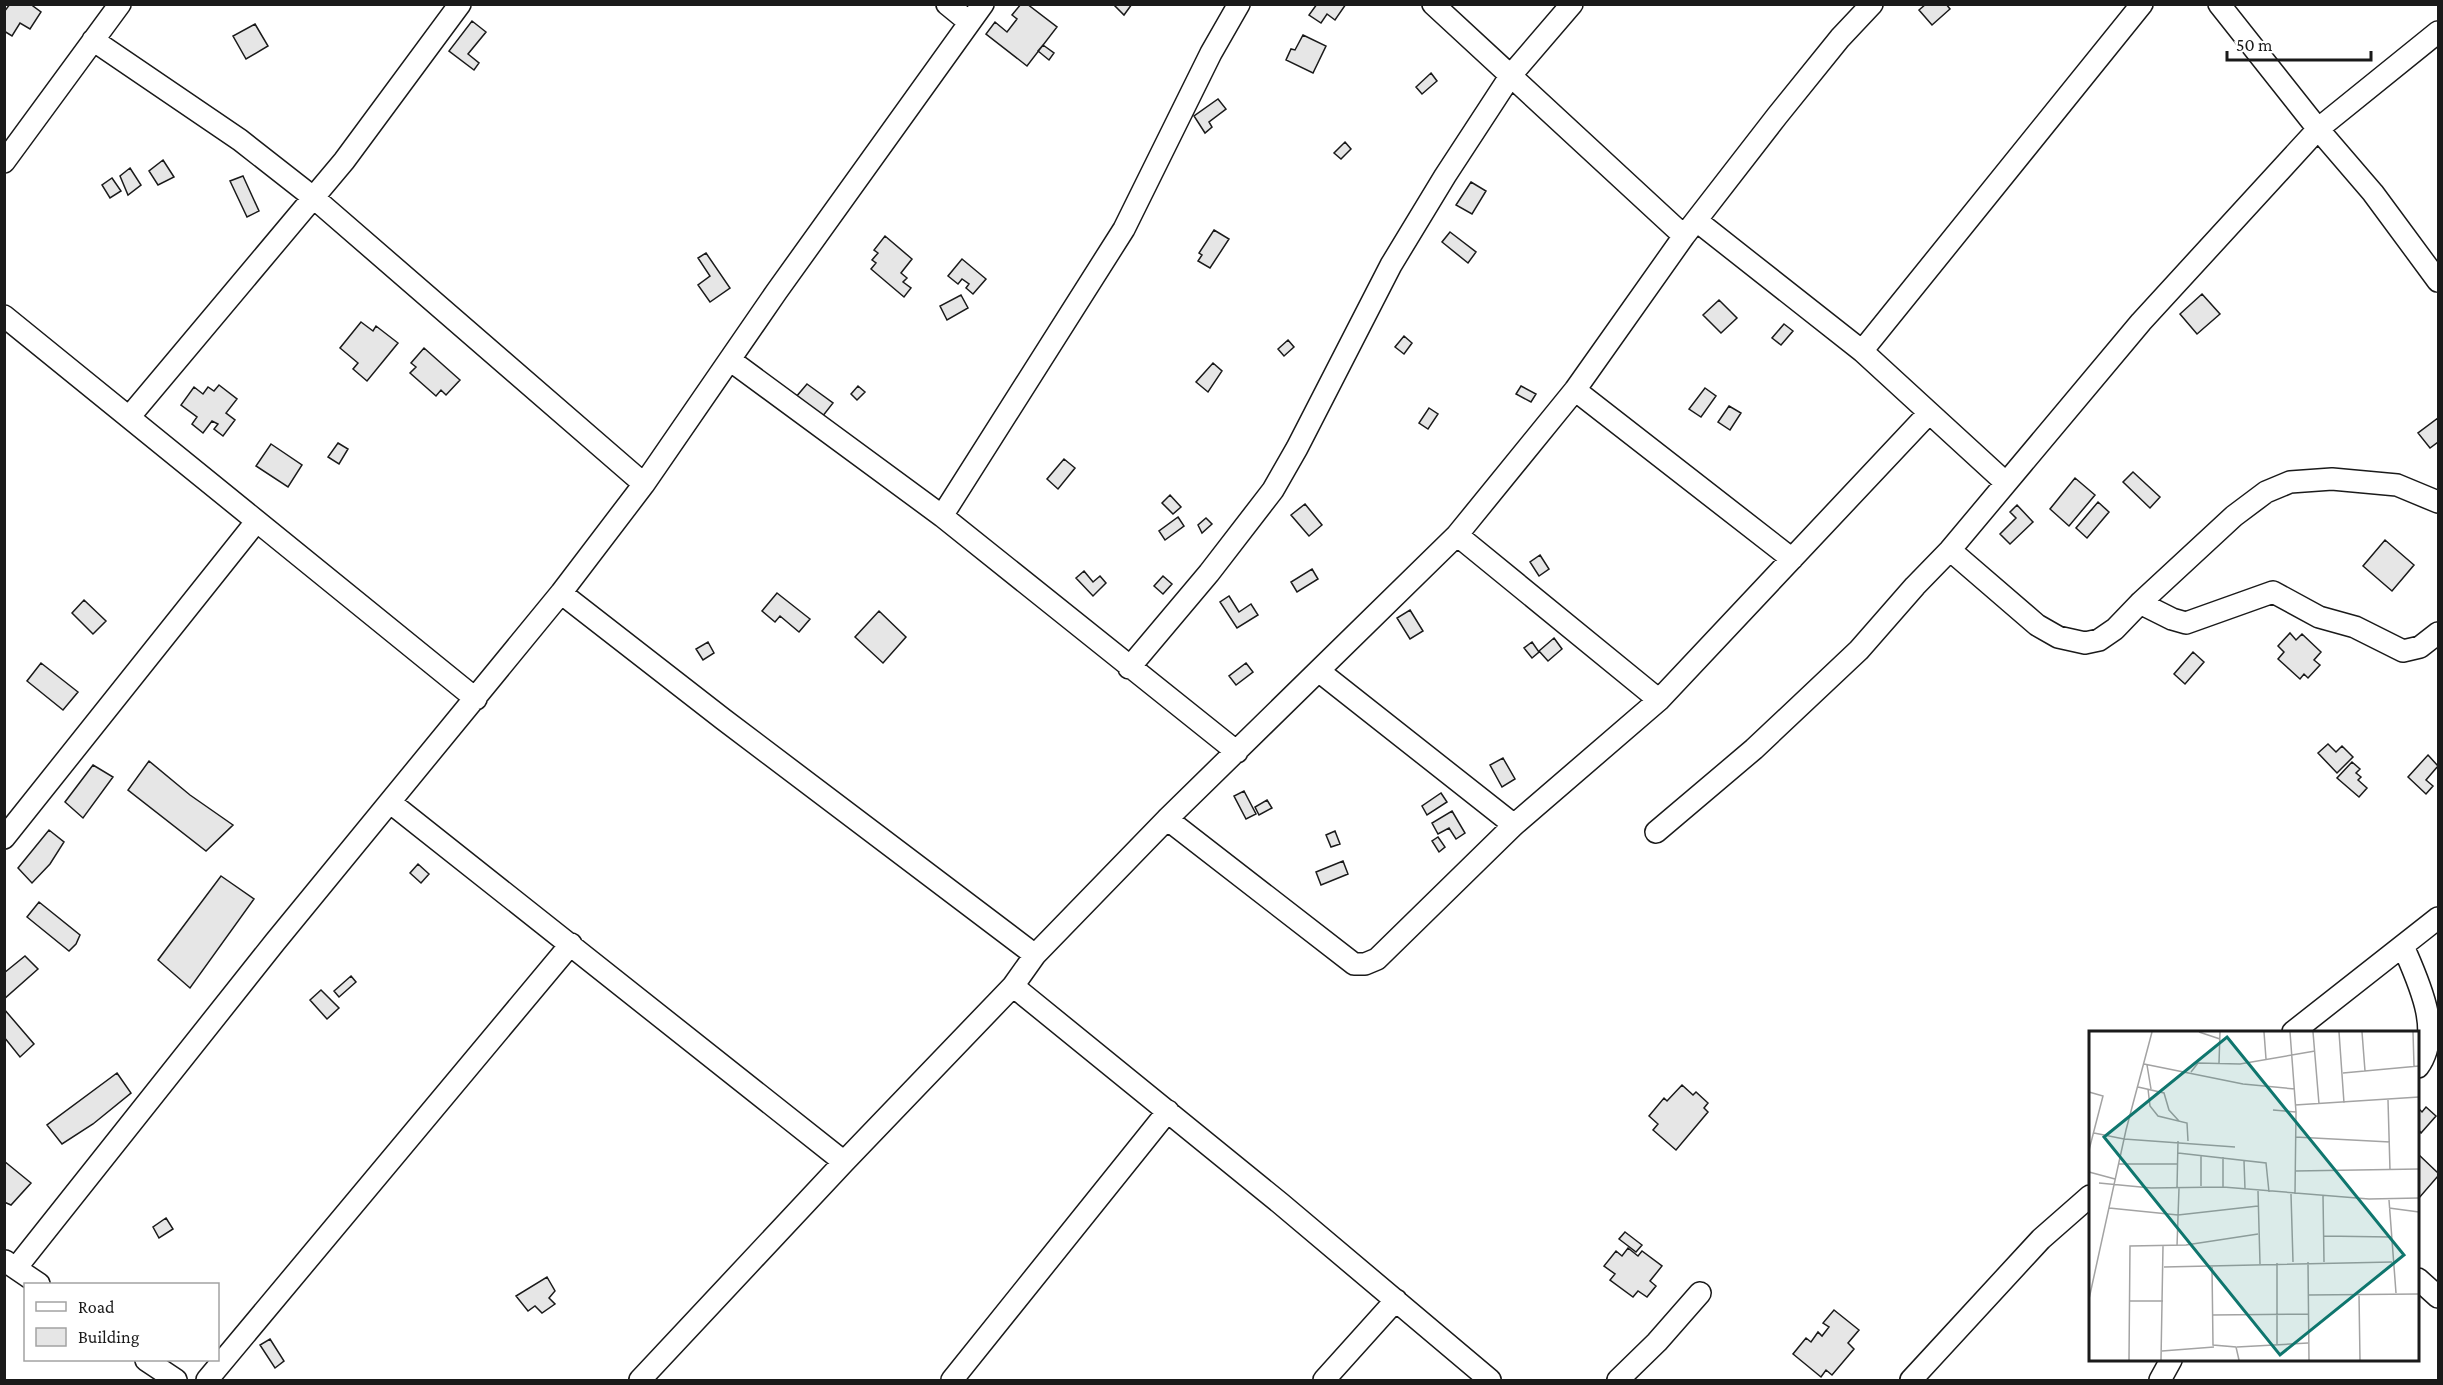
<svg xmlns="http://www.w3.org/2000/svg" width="2443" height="1385" font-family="'Crimson Pro',serif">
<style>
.building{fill:#e6e6e6;stroke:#1a1a1a;stroke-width:1.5}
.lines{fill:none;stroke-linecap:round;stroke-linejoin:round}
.minor-casing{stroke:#1a1a1a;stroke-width:24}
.minor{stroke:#fff;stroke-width:21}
.inset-road{fill:none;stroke:#a3a3a3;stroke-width:1.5}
.view{fill:#0f766e;fill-opacity:0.15;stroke:#0f766e;stroke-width:3}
.inset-edge{fill:none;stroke:#1a1a1a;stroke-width:3}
</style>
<rect width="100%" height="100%" fill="#fff"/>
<path class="building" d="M 10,4 L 34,4 L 33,6 L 41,12 L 30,29 L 20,23 L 12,36 L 4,31 L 4,12 Z
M 1021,4 L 1027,4 L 1057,27 L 1027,66 L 986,34 L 995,22 L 1007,32 L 1017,19 L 1012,15 Z
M 1113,4 L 1132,4 L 1124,15 Z
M 1317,4 L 1346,4 L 1335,20 L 1327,14 L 1321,23 L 1309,15 Z
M 1926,4 L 1946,4 L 1950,9 L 1932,25 L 1919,10 Z
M 472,21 L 486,32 L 468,54 L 479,63 L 474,70 L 449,51 Z
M 255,24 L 268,46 L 246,59 L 233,36 Z
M 1303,35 L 1326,46 L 1313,73 L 1286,60 L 1291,49 L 1295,50 Z
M 1043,45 L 1054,53 L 1049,60 L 1038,51 Z
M 1431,73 L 1437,81 L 1422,94 L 1416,87 Z
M 1218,99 L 1226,109 L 1209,122 L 1212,127 L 1205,133 L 1194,116 Z
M 1345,142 L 1351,149 L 1341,159 L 1334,153 Z
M 163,160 L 174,177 L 158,185 L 149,171 Z
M 130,168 L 141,185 L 128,195 L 120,176 Z
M 243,176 L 259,211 L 247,217 L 230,181 Z
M 112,178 L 121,191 L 110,198 L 102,185 Z
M 1471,182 L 1486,191 L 1472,214 L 1456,205 Z
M 1214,230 L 1229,239 L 1210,268 L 1198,261 L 1202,255 L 1199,253 Z
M 1450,232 L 1476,252 L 1468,263 L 1442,242 Z
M 885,236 L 912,259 L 901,273 L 907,278 L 903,282 L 911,288 L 904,297 L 871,269 L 876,263 L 872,260 L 878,253 L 874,250 Z
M 706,253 L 730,288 L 710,302 L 698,285 L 710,276 L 698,258 Z
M 962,259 L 986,279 L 973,294 L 966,288 L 969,284 L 962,279 L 958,284 L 948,276 Z
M 2202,294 L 2220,314 L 2197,334 L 2180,314 Z
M 961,295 L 968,308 L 947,320 L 940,306 Z
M 1719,300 L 1737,318 L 1721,333 L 1703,315 Z
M 361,322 L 373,331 L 376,326 L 398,343 L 367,381 L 353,369 L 358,363 L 340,348 Z
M 1784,324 L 1793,331 L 1781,345 L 1772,338 Z
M 1404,336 L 1412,343 L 1404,354 L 1395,347 Z
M 1288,340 L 1294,347 L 1284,356 L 1278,349 Z
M 424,348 L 460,380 L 446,395 L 441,390 L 436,396 L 410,373 L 416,367 L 411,363 Z
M 1213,363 L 1222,371 L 1208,392 L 1196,382 Z
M 807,384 L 833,403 L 822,417 L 796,397 Z
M 219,385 L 237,399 L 226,413 L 235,420 L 223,436 L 214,429 L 218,424 L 212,421 L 203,433 L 192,424 L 197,417 L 181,405 L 194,387 L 203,394 L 208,387 L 214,391 Z
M 858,386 L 865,392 L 857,400 L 851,394 Z
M 1521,386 L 1536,394 L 1531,402 L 1516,394 Z
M 1705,388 L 1716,396 L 1701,417 L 1689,409 Z
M 1729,406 L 1741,413 L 1730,430 L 1718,422 Z
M 1429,408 L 1438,414 L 1428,429 L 1419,423 Z
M 2438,418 L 2438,442 L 2430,448 L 2418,433 Z
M 338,443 L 348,449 L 339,464 L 328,457 Z
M 271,444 L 302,465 L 288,487 L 256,466 Z
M 1064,459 L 1075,468 L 1058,489 L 1047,479 Z
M 2133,472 L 2160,497 L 2150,508 L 2123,482 Z
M 2075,478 L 2095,495 L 2069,526 L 2050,509 Z
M 1170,495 L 1181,507 L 1173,514 L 1162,503 Z
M 2098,502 L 2109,512 L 2087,538 L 2076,528 Z
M 1305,504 L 1322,525 L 1309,536 L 1291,515 Z
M 2017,505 L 2033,522 L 2010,544 L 2000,534 L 2016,518 L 2010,512 Z
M 1178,517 L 1184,526 L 1165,540 L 1159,531 Z
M 1206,518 L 1212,524 L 1202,533 L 1198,525 Z
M 2385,540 L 2414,565 L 2392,591 L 2363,566 Z
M 1540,555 L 1549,569 L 1539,576 L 1530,562 Z
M 1312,569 L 1318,579 L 1297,592 L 1291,582 Z
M 1084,571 L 1093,582 L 1100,576 L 1106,583 L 1093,596 L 1076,578 Z
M 1163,576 L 1172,584 L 1163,594 L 1154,586 Z
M 777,593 L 810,619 L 799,632 L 780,616 L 775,622 L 762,611 Z
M 1229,596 L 1239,612 L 1251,604 L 1258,615 L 1237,628 L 1220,602 Z
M 84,600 L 106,621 L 93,634 L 72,613 Z
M 1410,610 L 1423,631 L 1410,639 L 1397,618 Z
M 879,611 L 906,637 L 883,663 L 855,637 Z
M 2290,633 L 2296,640 L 2302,634 L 2321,652 L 2314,660 L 2320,665 L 2308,678 L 2304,674 L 2300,679 L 2278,659 L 2284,652 L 2278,646 Z
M 1554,638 L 1562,649 L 1548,661 L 1539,651 Z
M 708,642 L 714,653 L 703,660 L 696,649 Z
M 1532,642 L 1539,652 L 1532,658 L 1524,648 Z
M 2193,652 L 2204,662 L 2185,684 L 2174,674 Z
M 41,663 L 78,692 L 63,710 L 27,681 Z
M 1246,663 L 1253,672 L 1236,685 L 1229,676 Z
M 2328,744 L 2336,752 L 2342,746 L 2353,757 L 2337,773 L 2318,753 Z
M 2428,755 L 2438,766 L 2426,780 L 2433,786 L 2426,794 L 2408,777 Z
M 1503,758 L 1515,779 L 1502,787 L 1490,765 Z
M 149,761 L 190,795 L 233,825 L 206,851 L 128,790 Z
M 2352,762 L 2360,769 L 2356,773 L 2361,777 L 2358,780 L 2367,788 L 2359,797 L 2337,778 Z
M 93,765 L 113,777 L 83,818 L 65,802 Z
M 1244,791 L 1256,814 L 1246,819 L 1234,796 Z
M 1441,793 L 1447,802 L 1427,815 L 1422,806 Z
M 1267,800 L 1272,808 L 1259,815 L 1255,807 Z
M 1452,811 L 1465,833 L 1456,839 L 1449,828 L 1438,834 L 1432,823 Z
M 49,830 L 64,842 L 50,864 L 32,883 L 18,868 Z
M 1335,831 L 1340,844 L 1331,847 L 1326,835 Z
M 1438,837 L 1445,847 L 1439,852 L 1432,841 Z
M 1343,861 L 1348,874 L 1321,885 L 1316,872 Z
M 418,864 L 429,874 L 421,883 L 410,873 Z
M 221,876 L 254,899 L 190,988 L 158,960 Z
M 39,902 L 80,935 L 76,944 L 69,951 L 27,917 Z
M 25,956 L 38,969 L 4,999 L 4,973 Z
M 351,976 L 356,982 L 339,997 L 334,991 Z
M 321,990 L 339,1008 L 327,1019 L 310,1000 Z
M 4,1009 L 34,1044 L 20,1057 L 4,1037 Z
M 117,1073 L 131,1093 L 93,1124 L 62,1144 L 47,1125 Z
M 1682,1085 L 1693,1095 L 1696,1092 L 1708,1103 L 1704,1108 L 1708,1112 L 1676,1150 L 1653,1130 L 1658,1124 L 1649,1116 L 1664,1098 L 1667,1101 Z
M 2426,1107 L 2436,1116 L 2421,1133 L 2418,1129 L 2418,1108 L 2422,1112 Z
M 2418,1154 L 2438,1173 L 2438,1176 L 2419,1198 L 2418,1197 Z
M 4,1161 L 31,1183 L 11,1205 L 4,1202 Z
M 166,1218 L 173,1229 L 159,1238 L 153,1227 Z
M 1625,1232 L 1642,1245 L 1636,1252 L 1619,1239 Z
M 1628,1248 L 1638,1256 L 1642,1251 L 1662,1266 L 1650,1281 L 1656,1286 L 1647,1297 L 1638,1291 L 1633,1297 L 1610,1280 L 1615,1274 L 1604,1266 L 1616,1251 L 1622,1256 Z
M 547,1277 L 555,1291 L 549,1298 L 555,1304 L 542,1313 L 535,1306 L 528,1311 L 516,1296 Z
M 1834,1310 L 1859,1330 L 1848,1343 L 1854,1349 L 1832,1375 L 1826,1370 L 1821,1377 L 1793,1354 L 1806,1338 L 1811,1342 L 1818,1332 L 1822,1336 L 1829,1327 L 1823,1323 Z
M 270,1339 L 284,1361 L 275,1368 L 260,1345 Z"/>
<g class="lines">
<g class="minor-casing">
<path id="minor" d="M 947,4 L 969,22
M 1433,4 L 1684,236
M 2219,4 L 2318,129 L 2373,193 L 2438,281
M 93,40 L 240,140 L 314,198 L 644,484
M 4,162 L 120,4
M 1697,221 L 1862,351 L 2006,483
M 4,316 L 476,699
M 1862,351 L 2142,4
M 730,360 L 942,516 L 1237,752
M 1575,390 L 1792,559
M 130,416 L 344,161 L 460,4
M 942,516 L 1124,229 L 1211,53 L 1239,4
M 1457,535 L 1659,700
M 1950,550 L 2037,625 L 2058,637 L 2085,643 L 2099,640 L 2115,629 L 2140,603 L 2234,516 L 2266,492 L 2290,482 L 2332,479 L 2397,485 L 2438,502
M 561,593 L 723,719 L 1035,955
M 2140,603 L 2172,619 L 2186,623 L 2273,592 L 2319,617 L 2355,627 L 2403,651 L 2420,647 L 2438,633
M 1129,668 L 1209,573 L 1273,490 L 1297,448 L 1391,265 L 1445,176 L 1511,75 L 1572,4
M 1320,672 L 1514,825
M 391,803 L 844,1162
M 1167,819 L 1354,964 L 1365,964 L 1377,959 L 1514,825 L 1659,700 L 1929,413
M 1656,832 L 1754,749 L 1859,650 L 1915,586 L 1950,550 L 2141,322 L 2318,129 L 2438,32
M 4,838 L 256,522
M 2403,946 C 2419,983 2443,1032 2418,1067
M 1013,986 L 1280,1203 L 1490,1380
M 2293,1032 L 2438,918
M 5,1261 L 39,1284
M 16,1268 L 275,942 L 561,593 L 644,484 L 777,291 L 983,4
M 2418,1279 L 2438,1297
M 146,1360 L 176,1380
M 207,1380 L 571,944
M 640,1380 L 844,1162 L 1013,986 L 1035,955 L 1167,819 L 1457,535 L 1575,390 L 1684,236 L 1777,116 L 1840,38 L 1872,4
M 952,1380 L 1168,1111
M 1324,1380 L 1396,1300
M 1618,1380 L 1657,1342 L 1700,1293
M 1911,1380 L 2041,1239 L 2090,1196
M 2160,1380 L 2171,1360"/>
</g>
<use href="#minor" class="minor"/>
</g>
<g transform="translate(2089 1031)">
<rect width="330" height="330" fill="#fff"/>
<path class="inset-road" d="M 110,1 L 131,8M 175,1 L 177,28M 201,1 L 207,81 L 206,163M 224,1 L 230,73M 250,1 L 255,72M 273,1 L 276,40M 324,1 L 325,35M 130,32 L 131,1M 55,33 L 154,53 L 206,58M 58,34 L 62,58M 102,41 L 109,32 L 151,33 L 226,20M 254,42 L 330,35M 49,56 L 75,62 L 80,79 L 90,90M 59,58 L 61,75 L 69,85 L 98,92 L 99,110M 0,61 L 14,65 L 0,119M 299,69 L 301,139M 206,74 L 330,66M 184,79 L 207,81M 5,102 L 35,108 L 146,116M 206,106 L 301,111M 89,122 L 177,132 L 180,161M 112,124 L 112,155M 155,130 L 156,158M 30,133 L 88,133M 206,140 L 330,138M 0,141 L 26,148M 10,152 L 62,157 L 134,156 L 280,168 L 330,167M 134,156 L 134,126M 88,157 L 89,110M 169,160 L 171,233M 202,163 L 204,231M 234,165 L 235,231M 300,169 L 307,262M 20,177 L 89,184 L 169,175M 300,177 L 330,181M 234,205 L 302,206M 88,215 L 90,157M 219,231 L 220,329M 188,232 L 188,313M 75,236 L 303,231M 123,236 L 124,314 L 147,316 L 150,329M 270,263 L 271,329M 219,264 L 330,263M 0,268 L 37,99 L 63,1M 41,270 L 74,270M 123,284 L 219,283M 148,316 L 219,312M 73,320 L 125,316M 40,329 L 41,215 L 97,214 L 169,203M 72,329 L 74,215"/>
<path class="view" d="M 138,6 L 315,224 L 191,324 L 15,106 Z"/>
<rect width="330" height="330" class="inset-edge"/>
</g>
<rect width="2443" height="1385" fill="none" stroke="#1a1a1a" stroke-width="12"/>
<rect x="24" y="1283" width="195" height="78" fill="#ffffff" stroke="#a3a3a3" stroke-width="1.5"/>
<rect x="36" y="1302" width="30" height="9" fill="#ffffff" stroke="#a3a3a3" stroke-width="1.5"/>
<text x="78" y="1313" font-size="18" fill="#1a1a1a">Road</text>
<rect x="36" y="1328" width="30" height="18" fill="#e6e6e6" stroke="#a3a3a3" stroke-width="1.5"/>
<text x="78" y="1343" font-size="18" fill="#1a1a1a">Building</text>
<path d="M2227 51v9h144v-9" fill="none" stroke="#1a1a1a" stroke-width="3"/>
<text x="2236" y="51" font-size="18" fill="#1a1a1a" stroke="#ffffff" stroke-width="4.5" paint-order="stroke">50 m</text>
</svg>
